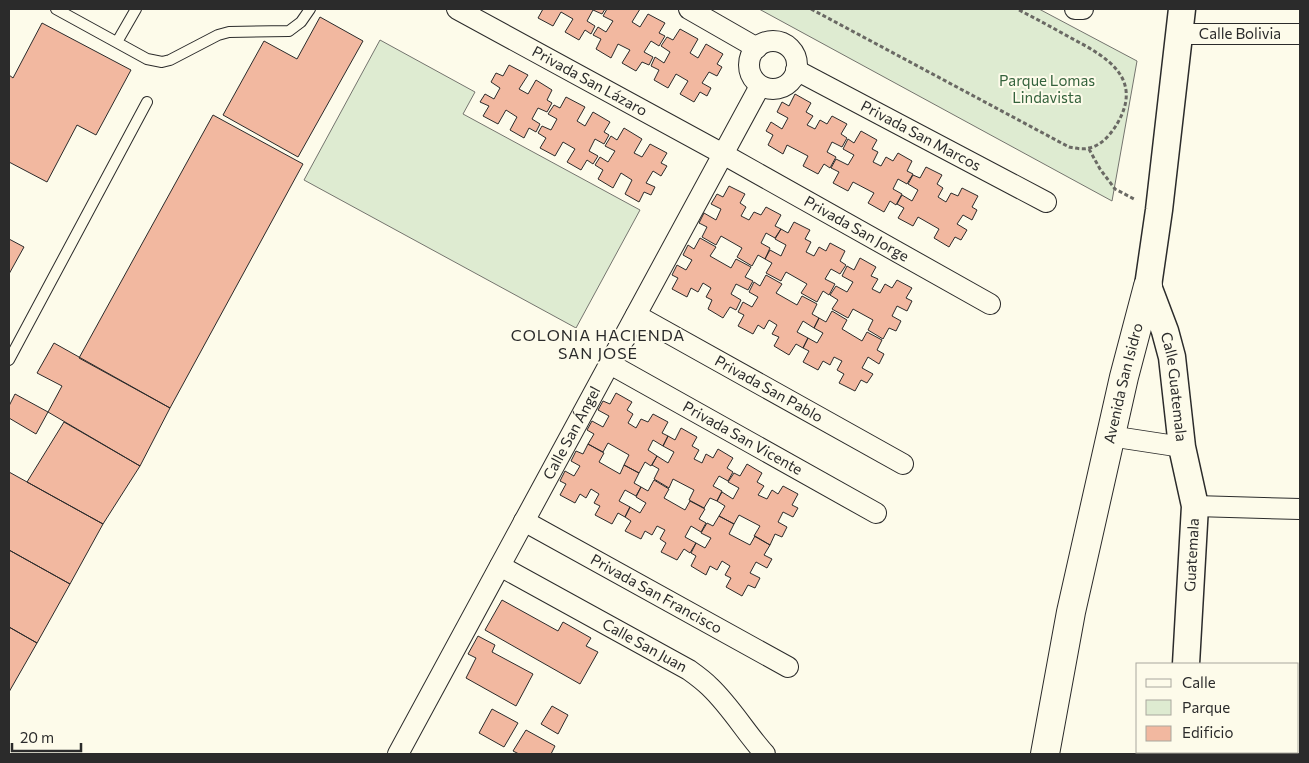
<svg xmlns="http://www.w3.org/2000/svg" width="1309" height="763" font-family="Commissioner,sans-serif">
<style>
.green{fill:#deebd1;stroke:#74746e}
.building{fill:#f2b8a0;stroke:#2b2b2b}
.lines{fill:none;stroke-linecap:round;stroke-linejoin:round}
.service-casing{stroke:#2b2b2b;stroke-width:12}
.minor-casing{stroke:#2b2b2b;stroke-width:22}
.tertiary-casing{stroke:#2b2b2b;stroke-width:29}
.secondary-casing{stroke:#2b2b2b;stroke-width:30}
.path{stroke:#6a6964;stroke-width:3;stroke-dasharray:4 2.5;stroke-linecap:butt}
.service{stroke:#fdfbea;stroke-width:10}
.minor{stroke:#fdfbea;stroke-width:20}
.tertiary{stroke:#fdfbea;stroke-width:26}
.secondary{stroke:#fdfbea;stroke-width:28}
.labels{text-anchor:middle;stroke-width:4;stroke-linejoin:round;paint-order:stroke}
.street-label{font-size:15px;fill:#2b2b2b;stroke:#fdfbea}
.park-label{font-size:15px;fill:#34623c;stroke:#fdfbea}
.neighbourhood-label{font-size:16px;letter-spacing:1px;fill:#2b2b2b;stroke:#fdfbea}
</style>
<rect width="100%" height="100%" fill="#fdfbea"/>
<path class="green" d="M 759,9 L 1039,9 L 1137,61 L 1112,201 Z
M 380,40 L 475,92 L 463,114 L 640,210 L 576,328 L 304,180 Z"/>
<path class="building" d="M 543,9 L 605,9 L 602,14 L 593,10 L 587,21 L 595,26 L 591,34 L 585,30 L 579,40 L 565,32 L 573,19 L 561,12 L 553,26 L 538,18 Z
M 607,9 L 640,9 L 632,22 L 640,27 L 648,14 L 665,23 L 659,33 L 665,36 L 659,46 L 651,41 L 644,52 L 653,57 L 649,65 L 642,62 L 636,71 L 622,63 L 630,50 L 618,44 L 611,58 L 596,49 L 601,39 L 593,35 L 598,27 L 606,32 L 613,21 L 603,16 Z
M 320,17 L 363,41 L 298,157 L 223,115 L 264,41 L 297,59 Z
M 42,23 L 131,70 L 96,135 L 77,125 L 47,182 L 9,162 L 9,75 L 13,78 Z
M 680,29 L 698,39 L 690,53 L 698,58 L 706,44 L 723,54 L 717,64 L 722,67 L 717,76 L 709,72 L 702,83 L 711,88 L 707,96 L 700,92 L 694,102 L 680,94 L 688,81 L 676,74 L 668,88 L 654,80 L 659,70 L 651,66 L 655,57 L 664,63 L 670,52 L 661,46 L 667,37 L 673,40 Z
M 509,65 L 528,75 L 519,89 L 528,94 L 536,80 L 552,90 L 547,100 L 552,103 L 547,112 L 538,108 L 532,119 L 540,124 L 536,132 L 529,128 L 524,138 L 510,130 L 517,117 L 506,110 L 498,124 L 483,116 L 489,106 L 480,102 L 485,94 L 494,99 L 500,88 L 491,82 L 496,73 L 503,76 Z
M 795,94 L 811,103 L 806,112 L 813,116 L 807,125 L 815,129 L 820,120 L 827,124 L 832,116 L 847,124 L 841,134 L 847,138 L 842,147 L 832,142 L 827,152 L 836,157 L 830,168 L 824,164 L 818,174 L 803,166 L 808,156 L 787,145 L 783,154 L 768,145 L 773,135 L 766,131 L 771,122 L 782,129 L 788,118 L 777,112 L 782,102 L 789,106 Z
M 566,97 L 585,107 L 577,121 L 585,126 L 593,112 L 610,122 L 604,132 L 609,135 L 604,144 L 595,139 L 589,151 L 598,156 L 593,164 L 587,160 L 581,170 L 567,162 L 575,149 L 563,142 L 555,156 L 540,148 L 546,138 L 538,133 L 542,126 L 551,130 L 557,119 L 548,114 L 554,105 L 560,108 Z
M 213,115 L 303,164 L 170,408 L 79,358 Z
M 624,128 L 642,139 L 634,153 L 642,157 L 650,144 L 667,153 L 661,163 L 667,166 L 661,176 L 653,171 L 646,183 L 655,187 L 651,195 L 644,192 L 639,202 L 625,194 L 632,180 L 621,173 L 613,188 L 598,179 L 603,170 L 595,165 L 600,157 L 608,162 L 615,151 L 605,146 L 611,136 L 617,140 Z
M 861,131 L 877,140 L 872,149 L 878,152 L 873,162 L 881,166 L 886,157 L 893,161 L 898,153 L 912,161 L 907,171 L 913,174 L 907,184 L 898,179 L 893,189 L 902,194 L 896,205 L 890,201 L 884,212 L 868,203 L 874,193 L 853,182 L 848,191 L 833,183 L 839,172 L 831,168 L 836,159 L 848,165 L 854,155 L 843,149 L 848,139 L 854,143 Z
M 926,167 L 942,175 L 937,184 L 943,188 L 938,197 L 946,202 L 951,193 L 958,196 L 962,188 L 978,196 L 972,207 L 977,210 L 972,220 L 963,215 L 957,224 L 967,230 L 961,240 L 955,237 L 949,247 L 934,238 L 939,229 L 918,217 L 913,226 L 898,218 L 904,208 L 897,204 L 902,195 L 912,201 L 918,190 L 908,184 L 913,175 L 920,178 Z
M 729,186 L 745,194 L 740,203 L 746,207 L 741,216 L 749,220 L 754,212 L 761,215 L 766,207 L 781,215 L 775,226 L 781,229 L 775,238 L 766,233 L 761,243 L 770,248 L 765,259 L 758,255 L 752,266 L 737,257 L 742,248 L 721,236 L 716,245 L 702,237 L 707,227 L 699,223 L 704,213 L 716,220 L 721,209 L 711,204 L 717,194 L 723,197 Z
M 794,222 L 810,230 L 805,239 L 811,242 L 806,252 L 814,256 L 819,247 L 826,251 L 830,243 L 845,251 L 840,261 L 846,265 L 840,274 L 831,269 L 825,279 L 835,284 L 829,295 L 823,291 L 817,302 L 801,293 L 807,284 L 786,272 L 781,281 L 766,273 L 772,263 L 765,259 L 770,250 L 781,256 L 786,245 L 775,239 L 781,229 L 788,233 Z
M 700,238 L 716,247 L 710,256 L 731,268 L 736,259 L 751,267 L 745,277 L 753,281 L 748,290 L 736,284 L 731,294 L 741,300 L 736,310 L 730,307 L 723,318 L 708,309 L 712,300 L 706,297 L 711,288 L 703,283 L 698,292 L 691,288 L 687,297 L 672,289 L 678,278 L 672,275 L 677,265 L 686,270 L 692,260 L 683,255 L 688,245 L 694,249 Z
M 9,239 L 24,247 L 9,274 Z
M 860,258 L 876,267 L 871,276 L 878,279 L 872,289 L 880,293 L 885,284 L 892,288 L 897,280 L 912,288 L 906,298 L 912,301 L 907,311 L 897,306 L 892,316 L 901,321 L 896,331 L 889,328 L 883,339 L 868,330 L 873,320 L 853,309 L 848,318 L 832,309 L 838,300 L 830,295 L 836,286 L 847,292 L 853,282 L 842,276 L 847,266 L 854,270 Z
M 766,275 L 782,284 L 776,293 L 797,305 L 802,296 L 817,304 L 812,314 L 819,318 L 814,328 L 803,321 L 797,332 L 808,338 L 803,348 L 796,344 L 789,355 L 774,346 L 779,337 L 772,334 L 777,325 L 769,320 L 764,329 L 758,325 L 753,334 L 738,326 L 744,315 L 738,312 L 743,302 L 752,307 L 758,297 L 749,292 L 754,282 L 760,286 Z
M 832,311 L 847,320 L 842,329 L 862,341 L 867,332 L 882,340 L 877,350 L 884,354 L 879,364 L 868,357 L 862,368 L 873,374 L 867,383 L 861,380 L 855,391 L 839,383 L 844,374 L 837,370 L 842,361 L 834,357 L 830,365 L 823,361 L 818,370 L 803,362 L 809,351 L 803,348 L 808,338 L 817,343 L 823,333 L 814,328 L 819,318 L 826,322 Z
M 54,343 L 170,408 L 140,466 L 48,412 L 62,386 L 37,373 Z
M 616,393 L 632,402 L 627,410 L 633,414 L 628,423 L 636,428 L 641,419 L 648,422 L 653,414 L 668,422 L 662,433 L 668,436 L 663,446 L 653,440 L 648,450 L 657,456 L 651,466 L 645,462 L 639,473 L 624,465 L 629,455 L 608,443 L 603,452 L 588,444 L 594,434 L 587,430 L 592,421 L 603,427 L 609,416 L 598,410 L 603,401 L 610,404 Z
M 15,394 L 48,412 L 36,434 L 9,418 L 9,406 Z
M 64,422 L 140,466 L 103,524 L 27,482 Z
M 681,428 L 697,437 L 692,446 L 699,450 L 694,459 L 702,463 L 706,454 L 713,458 L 718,449 L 733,458 L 727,468 L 733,472 L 728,481 L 719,476 L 713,486 L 722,491 L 717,501 L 710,498 L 704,508 L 689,500 L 694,490 L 673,479 L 669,488 L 654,479 L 659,469 L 652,465 L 657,456 L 668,463 L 674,452 L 663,446 L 668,436 L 675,440 Z
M 588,444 L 604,453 L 599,462 L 620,474 L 624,465 L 639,473 L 634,483 L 641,487 L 636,496 L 625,490 L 619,501 L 630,507 L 625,517 L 618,513 L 612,524 L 595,515 L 600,506 L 594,503 L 599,494 L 591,489 L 586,498 L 580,494 L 575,503 L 560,495 L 566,484 L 560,481 L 565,471 L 574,476 L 580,466 L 571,461 L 576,451 L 583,454 Z
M 747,464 L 762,473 L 757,482 L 764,486 L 758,495 L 767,499 L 772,490 L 778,494 L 783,486 L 798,494 L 792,505 L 798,508 L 793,517 L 783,512 L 778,522 L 787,527 L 782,537 L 775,534 L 770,545 L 754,536 L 760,526 L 739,515 L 734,524 L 719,516 L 725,506 L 717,501 L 722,492 L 733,499 L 739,488 L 728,482 L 734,473 L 740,476 Z
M 9,472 L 103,524 L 70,584 L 9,550 Z
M 654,480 L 669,489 L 664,498 L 685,510 L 690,501 L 705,509 L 699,519 L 706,523 L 701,532 L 691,526 L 685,537 L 696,543 L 690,553 L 684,549 L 677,560 L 661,552 L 666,543 L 660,539 L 665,530 L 657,526 L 652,535 L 645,531 L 641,539 L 625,531 L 631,521 L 625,517 L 630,507 L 640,513 L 646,503 L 636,497 L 641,487 L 648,491 Z
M 719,516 L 734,524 L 729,534 L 750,545 L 755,536 L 770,545 L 764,555 L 772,559 L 767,568 L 756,562 L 750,573 L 760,578 L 755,588 L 748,585 L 742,596 L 726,587 L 731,578 L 725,575 L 730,566 L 722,561 L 717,570 L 710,566 L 706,575 L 691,566 L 696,556 L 691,553 L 696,543 L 705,548 L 711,538 L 701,533 L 707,523 L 713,526 Z
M 9,550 L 70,584 L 37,643 L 9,627 Z
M 502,600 L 558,631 L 563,622 L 591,638 L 586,646 L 598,652 L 580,684 L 485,630 Z
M 9,627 L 37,643 L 9,692 Z
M 478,636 L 495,645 L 492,652 L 533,674 L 516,706 L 466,678 L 476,658 L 468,654 Z
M 552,706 L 568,715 L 558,734 L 541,724 Z
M 492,709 L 518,723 L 504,747 L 479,733 Z
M 526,730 L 555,746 L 551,754 L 519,754 L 513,751 Z"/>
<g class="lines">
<g class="service-casing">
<path id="service" d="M 56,9 L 147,59 L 162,62 L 170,60 L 218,35 L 229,32 L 289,31 L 301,22 L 310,9
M 117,42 L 136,9
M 9,360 L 147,102"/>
</g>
<g class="minor-casing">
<g id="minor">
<path id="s1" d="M 457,9 L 723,154 L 990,304"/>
<path d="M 689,9 L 757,48"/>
<path d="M 1075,9 L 1083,9"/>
<path id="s2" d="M 1179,34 L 1300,34"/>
<circle cx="773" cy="65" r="24"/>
<path id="s3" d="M 796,70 L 1046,202"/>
<path id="s4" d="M 636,315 L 903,464"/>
<path id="s5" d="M 610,364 L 876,513"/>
<path d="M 1110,436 L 1182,447"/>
<path d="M 1195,506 L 1300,509"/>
<path id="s6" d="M 524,521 L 788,667"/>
<path id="s7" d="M 500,566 L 689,670 C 696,675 704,681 710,687 C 731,707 746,733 765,754"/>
<path id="s8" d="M 398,754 L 760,86"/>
</g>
</g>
<g class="tertiary-casing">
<g id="tertiary">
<path id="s9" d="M 1182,9 L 1159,210 L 1148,286 L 1165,331 L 1172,357 L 1182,447 L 1195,506 L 1186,664"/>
<path d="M 1184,754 L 1184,752"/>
</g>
</g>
<g class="secondary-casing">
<g id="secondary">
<path id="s10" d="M 1045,754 L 1071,612 L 1124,377 L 1148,286"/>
</g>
</g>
<path class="path" d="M 811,9 L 1069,147 C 1075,148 1083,150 1089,148 C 1101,146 1111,134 1117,124 C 1144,78 1107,57 1071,38 C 1053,28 1035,18 1017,9
M 1089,149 L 1100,169 L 1115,189 L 1136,200"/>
<use href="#service" class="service"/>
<use href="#minor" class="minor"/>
<use href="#tertiary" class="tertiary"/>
<use href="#secondary" class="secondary"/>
</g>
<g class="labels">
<g class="street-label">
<text dy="5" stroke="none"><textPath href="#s2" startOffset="61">Calle Bolivia</textPath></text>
<text dy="5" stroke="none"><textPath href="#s1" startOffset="151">Privada San Lázaro</textPath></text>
<text dy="5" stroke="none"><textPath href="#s3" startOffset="141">Privada San Marcos</textPath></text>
<text dy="5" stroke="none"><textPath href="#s1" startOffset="456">Privada San Jorge</textPath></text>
<text dy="5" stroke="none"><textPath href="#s10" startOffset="379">Avenida San Isidro</textPath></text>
<text dy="5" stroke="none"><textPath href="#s9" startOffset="384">Calle Guatemala</textPath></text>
<text dy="5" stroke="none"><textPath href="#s4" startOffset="152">Privada San Pablo</textPath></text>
<text dy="5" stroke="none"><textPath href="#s8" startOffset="365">Calle San Ángel</textPath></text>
<text dy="5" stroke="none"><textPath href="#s5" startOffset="152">Privada San Vicente</textPath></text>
<text transform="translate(1192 555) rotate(-87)" y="5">Guatemala</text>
<text dy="5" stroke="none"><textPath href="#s6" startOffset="151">Privada San Francisco</textPath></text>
<text dy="5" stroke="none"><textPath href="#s7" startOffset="165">Calle San Juan</textPath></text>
</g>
<g class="park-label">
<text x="1047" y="86">Parque Lomas<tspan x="1047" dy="17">Lindavista</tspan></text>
</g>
<g class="neighbourhood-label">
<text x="598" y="341">COLONIA HACIENDA<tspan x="598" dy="18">SAN JOSÉ</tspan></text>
</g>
</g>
<rect width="1309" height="763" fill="none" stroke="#2b2b2b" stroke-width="20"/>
<rect x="1136" y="663" width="162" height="90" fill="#fdfbea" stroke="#a9a89e"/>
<rect x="1146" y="679" width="25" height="8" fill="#fdfbea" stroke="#a9a89e"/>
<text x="1182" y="688" font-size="15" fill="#2b2b2b">Calle</text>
<rect x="1146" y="700" width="25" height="15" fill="#deebd1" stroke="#a9a89e"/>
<text x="1182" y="713" font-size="15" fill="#2b2b2b">Parque</text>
<rect x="1146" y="726" width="25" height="15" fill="#f2b8a0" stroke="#a9a89e"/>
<text x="1182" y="738" font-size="15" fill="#2b2b2b">Edificio</text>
<path d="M12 743v8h69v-8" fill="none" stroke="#2b2b2b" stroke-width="2.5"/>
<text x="20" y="743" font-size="15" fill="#2b2b2b" stroke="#fdfbea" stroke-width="4" paint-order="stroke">20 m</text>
</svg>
